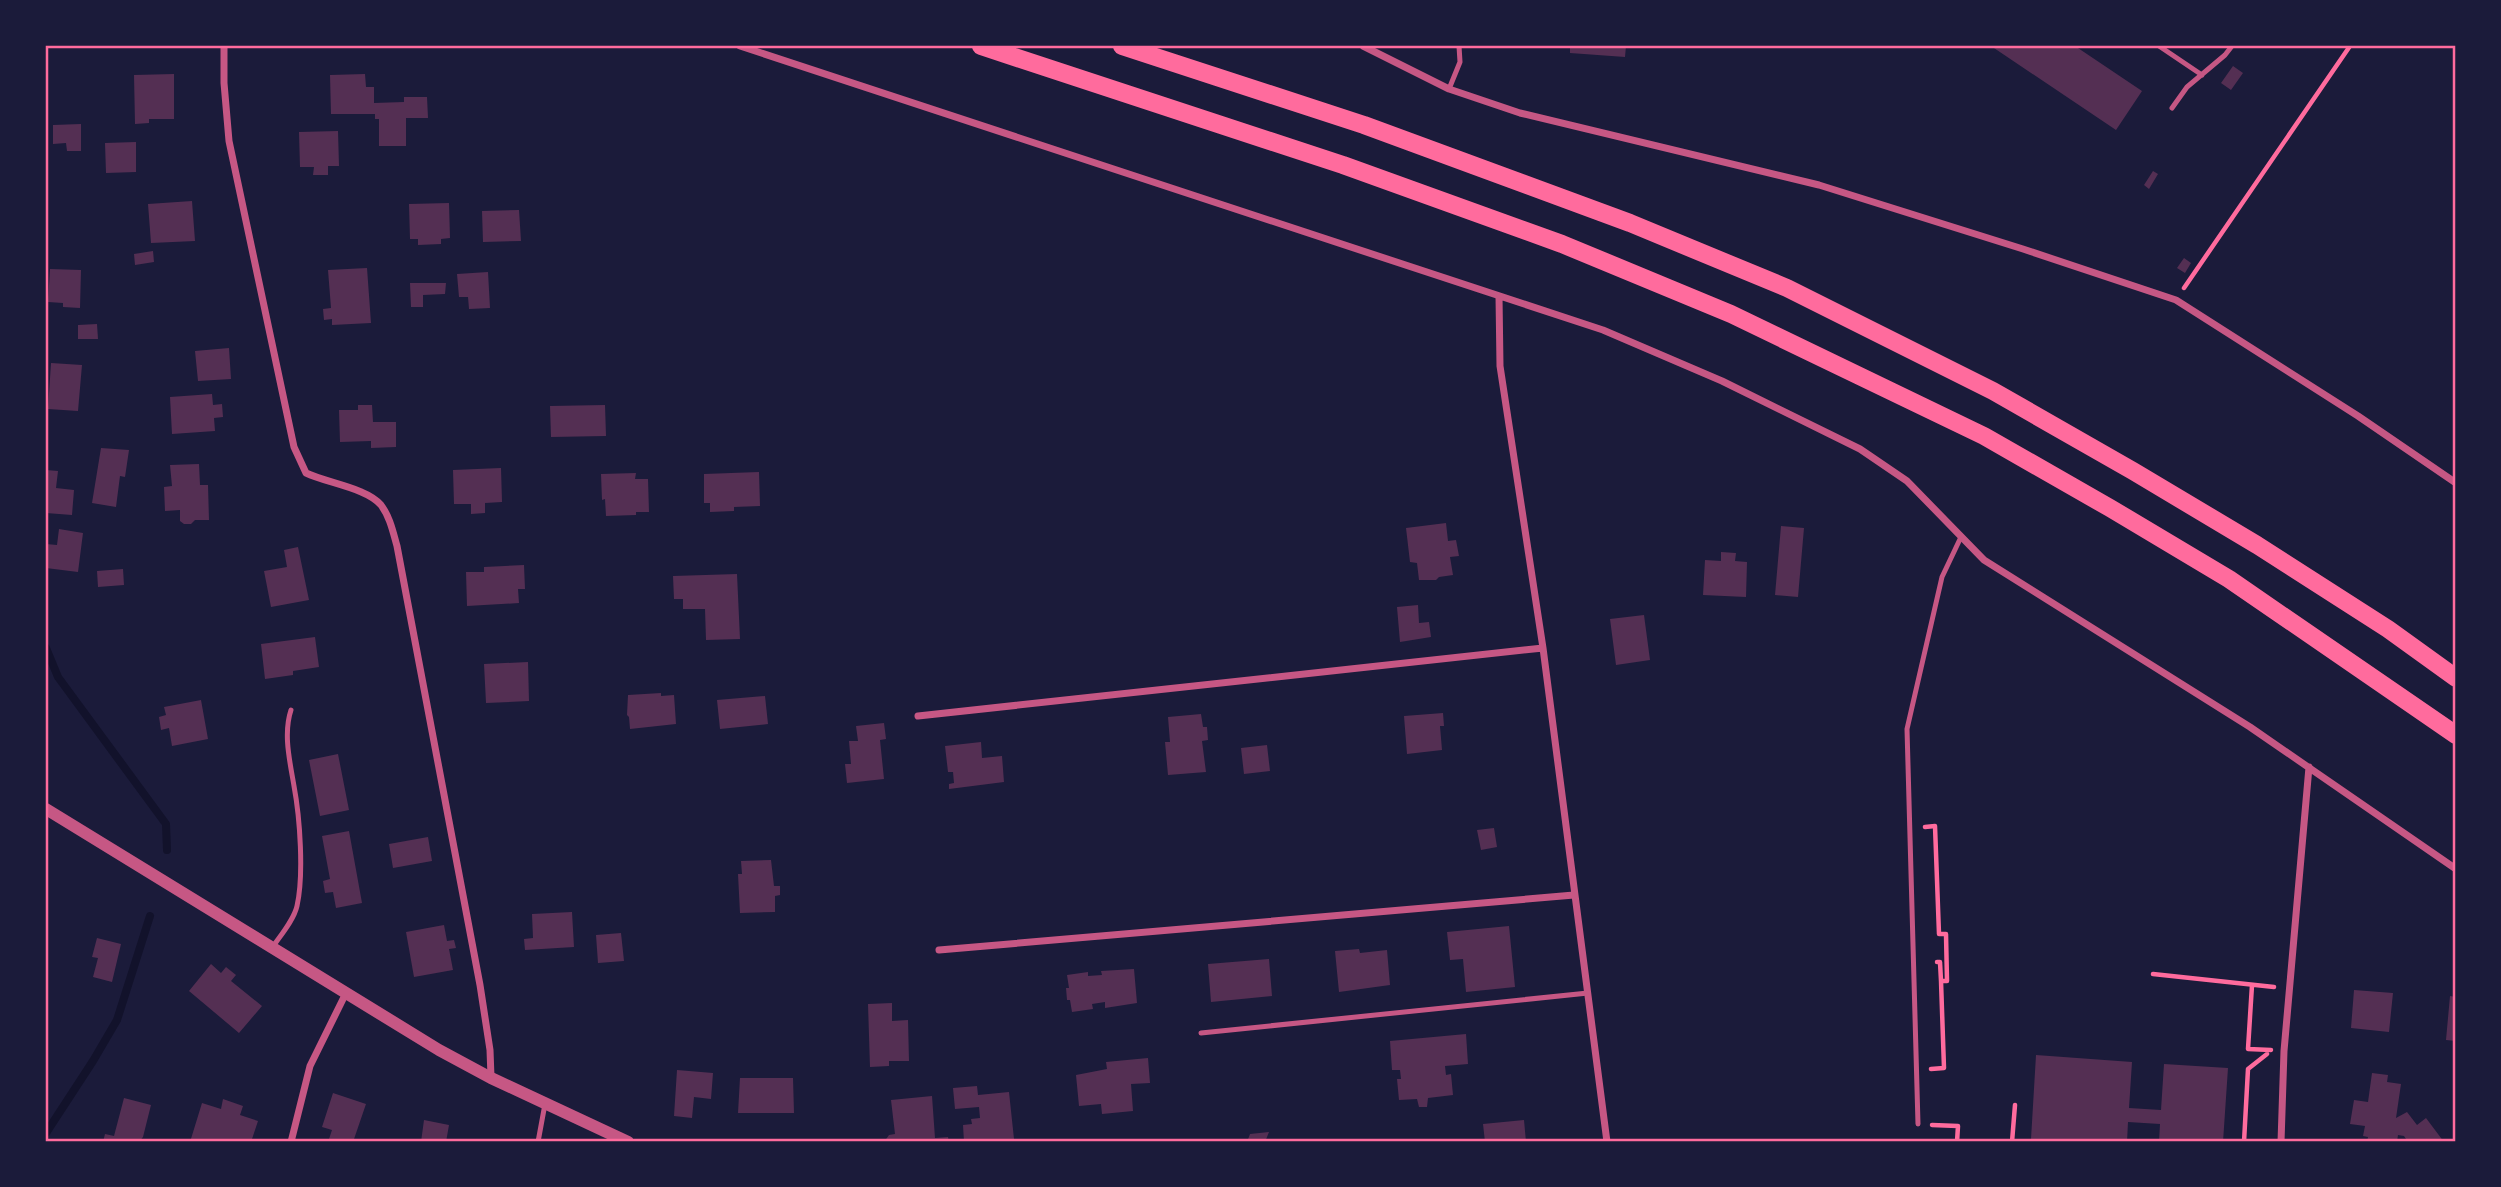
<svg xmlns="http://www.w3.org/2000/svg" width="2501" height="1187" font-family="'Noto Sans',sans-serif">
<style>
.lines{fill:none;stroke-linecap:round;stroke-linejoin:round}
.stream{stroke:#12122b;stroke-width:8}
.building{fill:#542f53}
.path{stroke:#ff6b9d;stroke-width:4.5}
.service{stroke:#c65784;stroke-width:5}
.minor{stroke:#c65784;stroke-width:7}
.tertiary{stroke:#c65784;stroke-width:12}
.primary{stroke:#ff6b9d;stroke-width:18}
.neatline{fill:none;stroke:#ff6b9d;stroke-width:2.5}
</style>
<rect width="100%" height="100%" fill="#1b1b3a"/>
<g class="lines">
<path class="stream" d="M 46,648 L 58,677 L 166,824 L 167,850
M 46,1133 L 93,1061 L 117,1020 L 150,916"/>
</g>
<path class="building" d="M 1570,46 L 1626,46 L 1625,57 L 1570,53 Z
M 1991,46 L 2075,46 L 2142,91 L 2116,130 Z
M 2233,66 L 2243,73 L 2231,90 L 2221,83 Z
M 174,74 L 174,119 L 149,119 L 149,123 L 135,124 L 134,75 Z
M 365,74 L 366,87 L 374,87 L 374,103 L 404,102 L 404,97 L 427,97 L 428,118 L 406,118 L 406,146 L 379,146 L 379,119 L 375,119 L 375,114 L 331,114 L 330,75 Z
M 81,124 L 81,151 L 67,151 L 66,143 L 53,144 L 53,125 Z
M 338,131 L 339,166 L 328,166 L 328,175 L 313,175 L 314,167 L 300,167 L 299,132 Z
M 136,142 L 136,172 L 106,173 L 105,143 Z
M 2153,171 L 2158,174 L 2149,189 L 2144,185 Z
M 192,201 L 195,241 L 151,243 L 148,204 Z
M 449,203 L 450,238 L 441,239 L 441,244 L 418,245 L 418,239 L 410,239 L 409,204 Z
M 519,210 L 521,241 L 483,242 L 482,211 Z
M 153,251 L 154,262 L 135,265 L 134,254 Z
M 2184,258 L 2191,263 L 2185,273 L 2177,268 Z
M 367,268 L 371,323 L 332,325 L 332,319 L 324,320 L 323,309 L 331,308 L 328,270 Z
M 50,269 L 81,270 L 80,308 L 63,307 L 63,303 L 48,302 Z
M 488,272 L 490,308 L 469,309 L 468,297 L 459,297 L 457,274 Z
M 410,283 L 446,283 L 445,294 L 423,295 L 423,307 L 411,307 Z
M 97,324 L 98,339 L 78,339 L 78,325 Z
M 229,348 L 231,379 L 198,381 L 195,351 Z
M 51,363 L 82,365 L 78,411 L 48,409 Z
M 212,394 L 213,405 L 222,404 L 223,417 L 214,418 L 215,431 L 172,434 L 170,397 Z
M 358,405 L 372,405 L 373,422 L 396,422 L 396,447 L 371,448 L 371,441 L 340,442 L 339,410 L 358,410 Z
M 605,405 L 606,436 L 551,437 L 550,406 Z
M 101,448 L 129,450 L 125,477 L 120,476 L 116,507 L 92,503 Z
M 199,464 L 200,485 L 208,485 L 209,520 L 195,520 L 191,524 L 184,524 L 180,521 L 180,510 L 165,511 L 164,487 L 172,486 L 170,465 Z
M 501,468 L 502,502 L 485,503 L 485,513 L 471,514 L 471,504 L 454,504 L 453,470 Z
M 46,470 L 58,471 L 56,488 L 74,490 L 72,515 L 46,513 Z
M 759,472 L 760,506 L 734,507 L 734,511 L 710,512 L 710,503 L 704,503 L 704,474 Z
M 636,473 L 635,479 L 648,479 L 649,512 L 636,512 L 636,515 L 606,516 L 605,499 L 602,500 L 601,474 Z
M 1446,523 L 1448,541 L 1456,540 L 1459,556 L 1450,557 L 1453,575 L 1439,577 L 1436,580 L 1419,580 L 1417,563 L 1410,562 L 1406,528 Z
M 1781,526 L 1804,528 L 1798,597 L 1775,595 Z
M 59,529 L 83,533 L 78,572 L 46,568 L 46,544 L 57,545 Z
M 298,547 L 309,600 L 271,607 L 264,571 L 287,567 L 284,550 Z
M 1721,552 L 1736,553 L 1735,561 L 1747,562 L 1746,597 L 1703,595 L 1705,560 L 1721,561 Z
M 524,565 L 525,589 L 518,589 L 519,603 L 467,606 L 466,572 L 484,572 L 484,567 Z
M 123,569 L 124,585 L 98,587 L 97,571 Z
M 737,574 L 740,639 L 706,640 L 705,609 L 683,609 L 683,599 L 674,599 L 673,576 Z
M 1418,605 L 1419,623 L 1429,622 L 1431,637 L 1400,642 L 1397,607 Z
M 1644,615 L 1650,660 L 1616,665 L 1610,619 Z
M 315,637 L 319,667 L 293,671 L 293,675 L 265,679 L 261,644 Z
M 528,662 L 529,701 L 486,703 L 484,664 Z
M 661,693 L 661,696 L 674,695 L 676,724 L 630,729 L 629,717 L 627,715 L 628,695 Z
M 765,696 L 768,724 L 720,729 L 717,700 Z
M 201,700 L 208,739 L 172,746 L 169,728 L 161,730 L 159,717 L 166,715 L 164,707 Z
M 1443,713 L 1444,726 L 1440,726 L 1442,750 L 1407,754 L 1404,716 Z
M 1201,714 L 1203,727 L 1207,727 L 1208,740 L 1202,741 L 1206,772 L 1168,775 L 1165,742 L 1170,742 L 1168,717 Z
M 884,723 L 886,739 L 880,740 L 884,779 L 847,783 L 845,764 L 851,764 L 849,741 L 858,741 L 856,726 Z
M 981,742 L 982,758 L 1002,756 L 1004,782 L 949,789 L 949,784 L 954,783 L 953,772 L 948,772 L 945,746 Z
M 1267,745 L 1270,771 L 1244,774 L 1241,748 Z
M 338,754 L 349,810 L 320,816 L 309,760 Z
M 1494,828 L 1497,847 L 1481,850 L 1477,830 Z
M 349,831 L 362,903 L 336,908 L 333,892 L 325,893 L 323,881 L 330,879 L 322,836 Z
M 428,837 L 432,861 L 393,868 L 389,844 Z
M 771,860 L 774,886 L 780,886 L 780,895 L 775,896 L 775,912 L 740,913 L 738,874 L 742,874 L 741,861 Z
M 572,912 L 574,947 L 525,950 L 524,939 L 533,938 L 532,914 Z
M 444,925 L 447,941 L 454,940 L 456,948 L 449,949 L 453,970 L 414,977 L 406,932 Z
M 1509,926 L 1515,987 L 1466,992 L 1463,959 L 1450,960 L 1447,932 Z
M 621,933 L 624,961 L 598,963 L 596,935 Z
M 97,938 L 121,944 L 112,982 L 93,977 L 98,958 L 92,957 Z
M 1359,949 L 1360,953 L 1387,950 L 1390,985 L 1339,992 L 1335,951 Z
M 1269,959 L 1272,996 L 1211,1002 L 1208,964 Z
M 211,964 L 221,973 L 226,967 L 236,975 L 231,981 L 262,1006 L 239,1033 L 189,991 Z
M 1134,969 L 1137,1003 L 1105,1008 L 1105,1002 L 1092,1004 L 1093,1009 L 1072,1012 L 1070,1000 L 1067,1000 L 1066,988 L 1069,988 L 1067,975 L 1088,972 L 1088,976 L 1102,975 L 1101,971 Z
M 2354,990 L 2393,993 L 2389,1032 L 2351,1028 Z
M 2450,996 L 2456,997 L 2456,1041 L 2446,1040 Z
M 892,1003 L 892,1021 L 908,1020 L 909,1061 L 889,1061 L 889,1066 L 870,1067 L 868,1004 Z
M 1466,1034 L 1468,1064 L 1445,1066 L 1446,1075 L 1451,1074 L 1453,1095 L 1428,1098 L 1427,1107 L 1419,1107 L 1417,1099 L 1399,1100 L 1397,1079 L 1401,1079 L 1400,1070 L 1392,1070 L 1390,1041 Z
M 2036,1055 L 2132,1062 L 2129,1108 L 2161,1110 L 2164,1064 L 2228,1068 L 2223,1142 L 2159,1142 L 2160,1124 L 2128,1122 L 2127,1142 L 2031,1139 Z
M 1148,1058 L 1150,1083 L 1131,1084 L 1133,1111 L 1102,1114 L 1101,1104 L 1079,1106 L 1076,1075 L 1107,1069 L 1106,1062 Z
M 677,1070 L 713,1073 L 711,1099 L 694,1097 L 692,1118 L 674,1116 Z
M 2372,1073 L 2388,1075 L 2387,1082 L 2401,1084 L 2396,1118 L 2407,1112 L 2417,1125 L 2426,1118 L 2444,1142 L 2408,1142 L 2404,1136 L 2398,1135 L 2397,1142 L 2367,1142 L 2368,1137 L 2363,1136 L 2365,1126 L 2350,1124 L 2354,1100 L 2368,1102 Z
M 740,1078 L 793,1078 L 794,1113 L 738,1113 Z
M 977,1086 L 978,1095 L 1009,1092 L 1014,1139 L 964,1142 L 963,1125 L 972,1124 L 971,1119 L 980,1118 L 979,1107 L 955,1109 L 953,1088 Z
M 333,1093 L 366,1104 L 353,1142 L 328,1142 L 332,1130 L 322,1127 Z
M 932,1096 L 935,1138 L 948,1137 L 949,1142 L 884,1142 L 889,1135 L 895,1134 L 891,1100 Z
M 124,1098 L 151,1105 L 143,1137 L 139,1142 L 103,1142 L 105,1134 L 114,1136 Z
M 223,1099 L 243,1106 L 240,1115 L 258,1121 L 251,1142 L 190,1142 L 202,1103 L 221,1109 Z
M 424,1120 L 449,1125 L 446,1142 L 421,1142 Z
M 1524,1120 L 1526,1142 L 1485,1142 L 1483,1124 Z
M 1269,1132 L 1265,1142 L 1247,1142 L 1250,1134 Z"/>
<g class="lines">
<path class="path" d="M 2184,288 L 2350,46
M 1925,827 L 1935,826 L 1939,934 L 1946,934 L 1947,981 L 1941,981 L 1944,1068 L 1931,1069
M 1937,962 L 1940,962 L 1941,981
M 2153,974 L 2274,987
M 2252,985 L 2248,1049 L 2271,1050
M 1932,1125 L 1958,1126 L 1957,1142
M 2012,1142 L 2015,1105
M 2244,1142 L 2248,1069 L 2267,1054"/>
<path class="service" d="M 2159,46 L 2202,75
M 1449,89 L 1460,62 L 1459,46
M 2172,108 L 2187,87 L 2225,55 L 2232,46
M 272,948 C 280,936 294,920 297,906 C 304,875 300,818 294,786 C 290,762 283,734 291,710
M 1201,1033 L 1588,993
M 1918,1124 L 1907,729 L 1942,577 L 1961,537
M 538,1142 L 545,1104"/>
<path class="minor" d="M 224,46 L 224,83 L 229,141 L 294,447 L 306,473 C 327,483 367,488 381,505 C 390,517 393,532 397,546 L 480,985 L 490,1050 L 491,1077
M 740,46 L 1603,330 L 1722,381 L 1860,449 L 1907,481 L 1984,560 L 2250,727 L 2456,869
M 1363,46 L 1449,89 L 1520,113 L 1819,185 L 2023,249 L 2176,300 L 2358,416 L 2456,483
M 1499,296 L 1500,366 L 1543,648 L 1607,1142
M 918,716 L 1543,648
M 939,950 L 1574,895
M 291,1142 L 310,1066 L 346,993
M 2281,1142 L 2284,1051 L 2309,767"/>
<path class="tertiary" d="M 46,809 L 439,1050 L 491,1078 L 628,1142"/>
<path class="primary" d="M 981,46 L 1343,165 L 1562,244 L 1731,314 L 1984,436 L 2110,508 L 2229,579 L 2456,735
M 1122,46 L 1364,125 L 1630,223 L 1787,288 L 1993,391 L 2133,471 L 2257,545 L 2388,629 L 2456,678"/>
</g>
<rect width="2501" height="1187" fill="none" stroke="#1b1b3a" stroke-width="94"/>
<rect x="47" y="47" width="2407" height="1093" class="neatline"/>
</svg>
